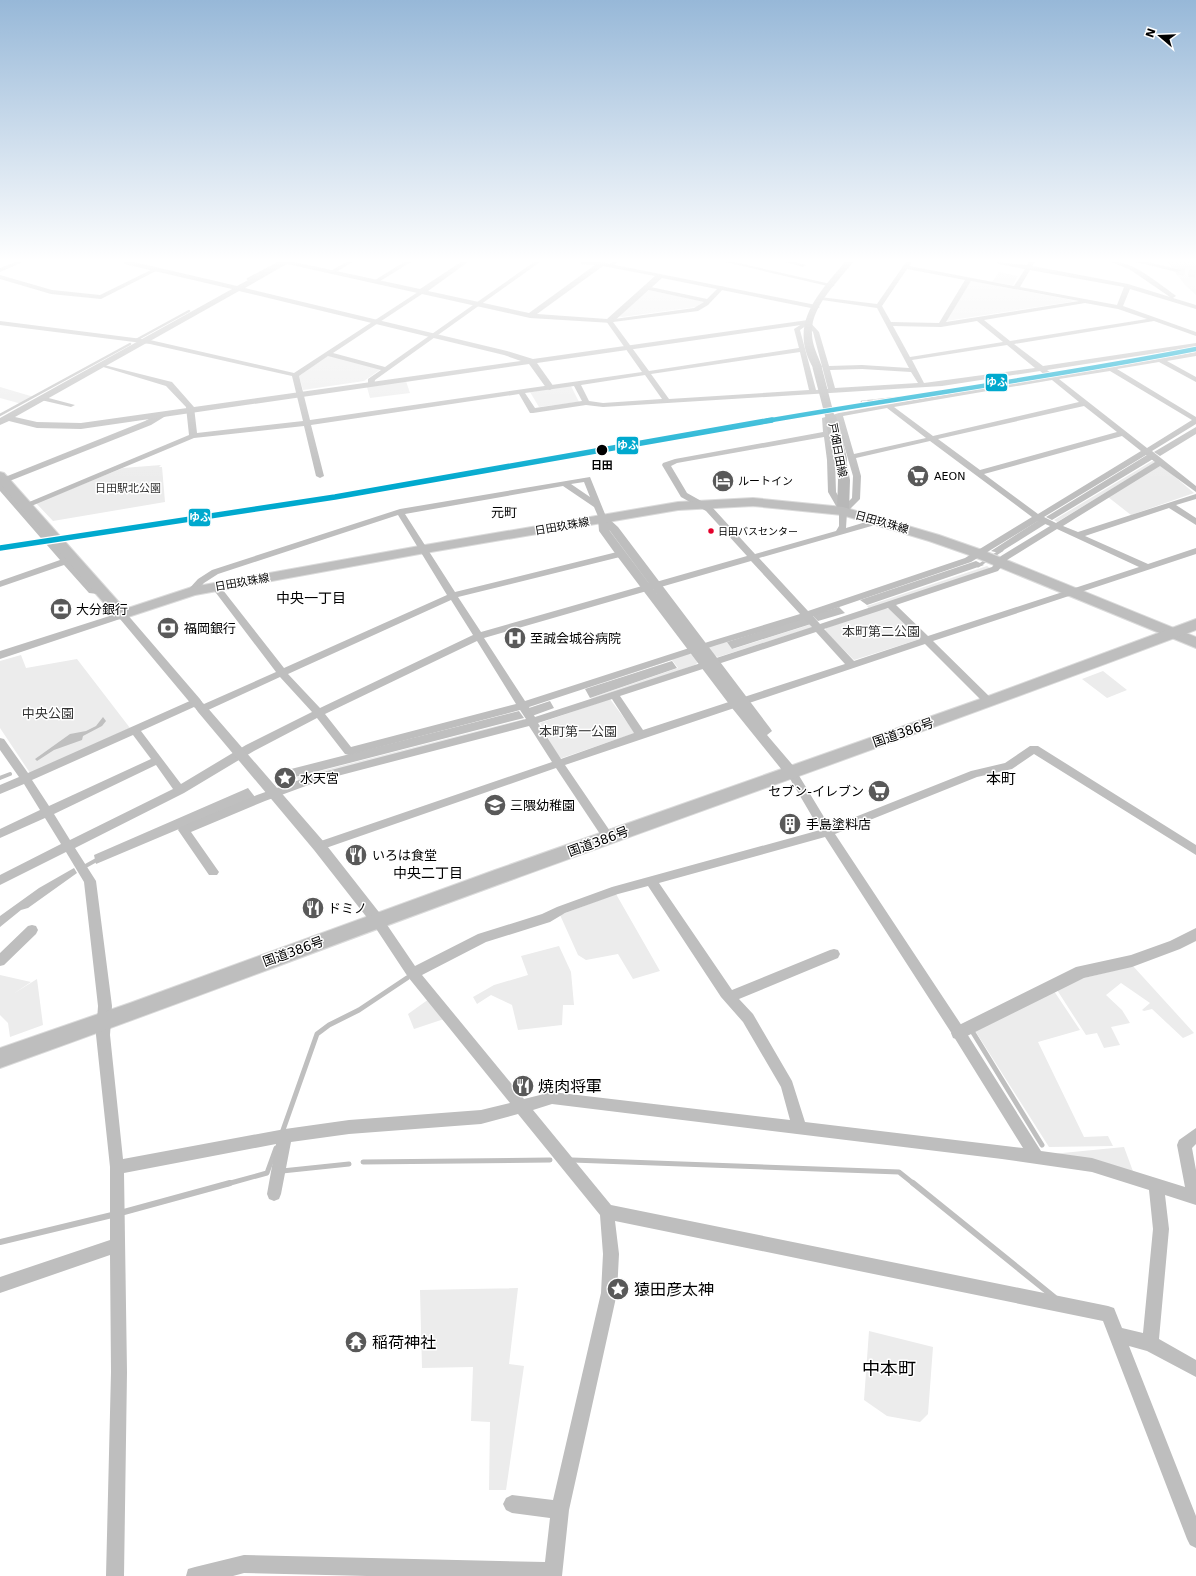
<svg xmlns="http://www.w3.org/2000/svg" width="1196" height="1576" font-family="'DejaVu Sans','Noto Sans JP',sans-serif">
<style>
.green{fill:#ececec}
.water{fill:#bfbfbf}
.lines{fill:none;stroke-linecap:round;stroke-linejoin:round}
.stream-far4{stroke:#bfbfbf;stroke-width:2.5}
.stream-far3{stroke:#bfbfbf;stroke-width:3}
.stream-far2{stroke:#bfbfbf;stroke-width:4}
.stream-far1{stroke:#bfbfbf;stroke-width:5}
.stream{stroke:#bfbfbf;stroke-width:6}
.tertiary-tunnel{stroke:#d9d9d9;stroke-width:8;stroke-dasharray:8 4;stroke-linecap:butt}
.primary-casing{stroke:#dbdbdb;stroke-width:2}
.trunk-casing{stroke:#dbdbdb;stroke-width:2}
.minor{fill:#bebebe;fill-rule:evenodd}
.tertiary{fill:#bebebe;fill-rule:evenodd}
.secondary{fill:#b8b8b8;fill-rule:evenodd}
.primary{fill:#bebebe;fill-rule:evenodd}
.trunk{fill:#bebebe;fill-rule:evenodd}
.rail-casing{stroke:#bebebe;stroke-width:3}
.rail{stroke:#fff;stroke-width:2;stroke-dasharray:5.5;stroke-linecap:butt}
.secondary-bridge-far1{stroke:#b8b8b8;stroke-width:9}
.secondary-bridge{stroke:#b8b8b8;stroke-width:12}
.rail-1-far1-casing{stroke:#fff;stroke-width:6}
.rail-1-casing{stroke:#fff;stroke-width:8}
.rail-1-far1{stroke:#00a9ce;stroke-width:4.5}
.rail-1{stroke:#00a9ce;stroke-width:5.5}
.stop-dot{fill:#000;stroke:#fff;stroke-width:1.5}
.bus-dot{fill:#e4002b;stroke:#fff;stroke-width:1.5}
.labels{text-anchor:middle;stroke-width:3;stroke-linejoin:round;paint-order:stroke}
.far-bus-label{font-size:10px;fill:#000;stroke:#fff;text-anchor:start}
.far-street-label{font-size:11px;fill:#000;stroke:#fff}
.far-stop-label{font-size:11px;font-weight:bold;fill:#000;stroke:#fff}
.far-poi-label{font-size:11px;fill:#000;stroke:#fff;text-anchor:start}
.far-park-label{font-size:11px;fill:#333;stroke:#fff}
.far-quarter-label{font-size:13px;fill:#000;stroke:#fff}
.poi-label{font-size:13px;fill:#000;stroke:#fff;text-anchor:start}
.park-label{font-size:13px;fill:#333;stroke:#fff}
.street-label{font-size:13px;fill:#000;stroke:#fff}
.neighbourhood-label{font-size:14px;fill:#000;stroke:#fff}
.quarter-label{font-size:15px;fill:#000;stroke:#fff}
.near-poi-label{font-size:16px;fill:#000;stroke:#fff;text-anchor:start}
.near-quarter-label{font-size:18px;fill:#000;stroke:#fff}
.line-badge{stroke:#fff;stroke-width:1.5}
.badge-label{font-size:11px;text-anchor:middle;font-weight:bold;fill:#fff}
</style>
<rect width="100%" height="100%" fill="#fff"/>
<path class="green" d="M 1167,262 L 1196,262 L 1196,295 L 1186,286 Z
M 999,272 L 1018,276 L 1013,285 L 992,282 Z
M 971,281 L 1077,301 L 946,321 Z
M 649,290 L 705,302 L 703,306 L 622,317 L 618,316 Z
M 329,355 L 381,369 L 364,381 L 303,390 L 299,376 Z
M 406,381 L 410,393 L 370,398 L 367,387 Z
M 571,386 L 579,402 L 539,407 L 530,392 Z
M 0,387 L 34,397 L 22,404 L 0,398 Z
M 1154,460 L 1156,462 L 1057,522 L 1054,520 Z
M 161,465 L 159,467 L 162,467 L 165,502 L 53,521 L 36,503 L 123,468 Z
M 1161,465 L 1194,493 L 1131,515 L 1108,497 Z
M 987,566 L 990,568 L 869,609 L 867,606 Z
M 884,608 L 890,609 L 919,638 L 917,640 L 854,660 L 825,631 L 826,628 Z
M 812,624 L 814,627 L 718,657 L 712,655 L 707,649 L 712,645 L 728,642 L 733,649 Z
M 686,653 L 694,655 L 698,662 L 695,665 L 592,700 L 591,698 L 678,668 L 672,660 L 584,689 Z
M 21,655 L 26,668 L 77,659 L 130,728 L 30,773 L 0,728 L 0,661 Z
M 1103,671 L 1127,690 L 1107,698 L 1082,679 Z
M 610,699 L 635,733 L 559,759 L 540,723 Z
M 524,719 L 526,722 L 299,783 L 297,777 Z
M 616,894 L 660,971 L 633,979 L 618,954 L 586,960 L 578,955 L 560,915 Z
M 559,946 L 571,972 L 574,1005 L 563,1005 L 562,1025 L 518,1030 L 512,1005 L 491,995 L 477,1004 L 473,997 L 494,985 L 528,975 L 521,956 Z
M 1133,966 L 1194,1033 L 1183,1038 L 1152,1009 L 1144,1011 L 1142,1010 L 1150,1003 L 1121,983 L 1106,995 L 1122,1010 L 1130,1023 L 1111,1027 L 1120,1045 L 1104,1048 L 1097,1033 L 1086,1035 L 1057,990 L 1084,978 Z
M 0,975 L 31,982 L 13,994 L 37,979 L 43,1025 L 10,1037 L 8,1023 L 0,1015 Z
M 1054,991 L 1080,1030 L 1038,1042 L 1084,1137 L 1108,1136 L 1113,1146 L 1049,1147 L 974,1029 Z
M 429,999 L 444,1019 L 414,1029 L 408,1014 Z
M 1124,1147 L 1134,1174 L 1052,1154 Z
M 518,1288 L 509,1364 L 524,1366 L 506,1490 L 489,1490 L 490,1422 L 471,1421 L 473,1367 L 422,1368 L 420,1290 Z
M 869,1331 L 933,1347 L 928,1414 L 920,1422 L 887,1416 L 864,1400 Z"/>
<path class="water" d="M 1196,427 L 1196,434 L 1160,456 L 1154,452 Z
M 1147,455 L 1153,459 L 1052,520 L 1046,517 Z
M 1039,520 L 1047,523 L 999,553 L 991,551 Z
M 976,561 L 984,565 L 867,605 L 860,600 Z
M 839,607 L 845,613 L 818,621 L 812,615 Z
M 805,617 L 811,624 L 732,649 L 727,642 Z
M 672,661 L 677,668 L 590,698 L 585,689 Z
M 550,701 L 554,708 L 532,716 L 529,708 Z
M 519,711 L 524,718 L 295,777 L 291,769 Z
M 103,717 L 106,721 L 102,726 L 83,736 L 82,740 L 54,750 L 37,761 L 35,759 L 70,734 L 86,731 L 96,726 Z
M 248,788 L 255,797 L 96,864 L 94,855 Z
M 74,868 L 77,873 L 28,908 L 21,910 L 0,927 L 0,916 L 39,888 Z"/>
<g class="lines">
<path class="stream-far4" d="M 248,279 L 280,262
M 136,340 L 189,311
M 0,415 L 130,344"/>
<path class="stream-far3" d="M 978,566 L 1002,550"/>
<path class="stream-far2" d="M 0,778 L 10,774
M 82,868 L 100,858"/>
<path class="stream-far1" d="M 972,1031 L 1042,1145
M 283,1130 L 317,1034 L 329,1025 L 359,1010 L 407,978
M 572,1160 L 899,1172 L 914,1184
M 363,1162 L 550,1160
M 282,1171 L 349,1164
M 227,1184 L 267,1173 L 276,1148"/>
<path class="stream" d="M 913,1183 L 1054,1297
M 124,1212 L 230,1183
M 0,1242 L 112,1215"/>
<path class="tertiary-tunnel" d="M 1177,270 L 1196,274"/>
<g class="primary-casing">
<path id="primary" d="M 0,472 L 4,473 L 125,609 L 192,587 L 425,545 L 678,502 L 753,498 L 843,507 L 939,535 L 982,550 L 1196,637 L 1196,648 L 972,556 L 929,541 L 842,515 L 753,506 L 678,510 L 425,553 L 195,595 L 122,619 L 117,618 L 0,484 Z"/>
</g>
<g class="trunk-casing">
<path id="trunk" d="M 1196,619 L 1196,630 C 969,716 739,797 511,880 C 340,942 171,1007 0,1068 L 0,1048 L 130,1003 L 495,870 L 983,698 Z"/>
</g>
<path class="minor" d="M 16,262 L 23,262 L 0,272 L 0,268 Z
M 346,262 L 353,262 L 334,273 L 329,272 Z
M 404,262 L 411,262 L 377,283 L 372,282 Z
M 534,262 L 540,262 L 375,380 L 374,386 L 368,386 L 368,379 L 381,370 L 328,356 L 299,376 L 310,420 L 642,372 L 606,321 L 607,320 L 694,308 L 704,302 L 644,289 L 643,288 L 646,286 L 707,299 L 720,286 L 725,287 L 708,305 L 698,311 L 613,322 L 649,371 L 799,348 L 794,329 L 808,320 L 819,332 L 829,366 L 862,365 L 909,368 L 877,308 L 822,300 L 819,298 L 820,297 L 877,304 L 906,262 L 912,262 L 909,266 L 1014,286 L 1025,269 L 999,264 L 996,262 L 1027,265 L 1029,262 L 1035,262 L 1032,266 L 1128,284 L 1170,297 L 1129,269 L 1111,262 C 1131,259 1159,284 1175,295 L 1176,296 L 1173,298 L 1196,305 L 1196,309 L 1130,289 L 1123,306 L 1196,332 L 1196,336 L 1154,321 L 1014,344 L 1043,366 L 1196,343 L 1196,347 L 1047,370 L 1055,376 L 1196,352 L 1196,356 L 1167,361 L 1196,377 L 1196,382 L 1159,362 L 1117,369 L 1196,417 L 1196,424 L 1152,451 L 1196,486 L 1196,492 L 1160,466 L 1063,526 L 1078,532 L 1196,494 L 1196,499 L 1176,505 L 1196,518 L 1196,525 L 1169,508 L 1085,536 L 1148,564 L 1196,548 L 1196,554 L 933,641 L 993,700 L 994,702 L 993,704 L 985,704 L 925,644 L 565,765 L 612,834 L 614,837 L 612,840 L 604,840 L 556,768 L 323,849 L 315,849 L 313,846 L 315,843 L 552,762 L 529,726 L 322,780 L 265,801 L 191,832 L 219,872 L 217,875 L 209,875 L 178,830 L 180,827 L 257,795 L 316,774 L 526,719 L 520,710 L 349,755 L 345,754 L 317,718 L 254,751 L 184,793 L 75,848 L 96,881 L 112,1006 L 110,1035 L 123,1159 L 285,1129 L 349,1120 L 481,1110 L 510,1103 L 408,977 L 373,924 L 371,920 L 373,916 L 377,915 L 381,916 L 415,966 L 478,934 L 542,914 L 557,907 L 612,887 L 820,830 L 786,772 L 787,769 L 795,769 L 830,827 L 971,771 L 1005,763 L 1030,746 L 1038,746 L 1196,845 L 1196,855 L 1034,754 L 1012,769 L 977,777 L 835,834 L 964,1029 L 1041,1151 L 1092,1158 L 1185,1187 L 1177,1145 L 1179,1140 L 1196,1128 L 1196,1144 L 1192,1148 L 1196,1170 L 1196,1205 L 1165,1195 L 1169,1229 L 1159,1339 L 1196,1360 L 1196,1377 L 1147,1351 L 1129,1346 L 1196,1516 L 1196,1548 L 1190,1545 L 1187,1539 L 1103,1321 L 615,1221 L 619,1254 L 617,1293 L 569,1510 L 562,1576 L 367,1576 L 244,1573 L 233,1576 L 186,1576 L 188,1569 L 195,1567 L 244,1555 L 545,1562 L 550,1518 L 512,1513 L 506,1510 L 503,1504 L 506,1498 L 512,1495 L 553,1500 L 601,1293 L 603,1254 L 600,1215 L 518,1114 L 481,1124 L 349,1134 L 291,1142 L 281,1194 L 279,1199 L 274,1201 L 269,1199 L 267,1194 L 276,1144 L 124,1173 L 127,1372 L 124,1576 L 106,1576 L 111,1372 L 110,1255 L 0,1293 L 0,1277 L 110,1240 L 110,1167 L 96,1035 L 98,1006 L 84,882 L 66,852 L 0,885 L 0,875 L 61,844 L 45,818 L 0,838 L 0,829 L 40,810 L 24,784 L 0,794 L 0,785 L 19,777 L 0,750 L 0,738 L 4,739 L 28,773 L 192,700 L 200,700 L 204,704 L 276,672 L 213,589 L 213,585 L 219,585 L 284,668 L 447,595 L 398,515 L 218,574 L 204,583 L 195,593 L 189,593 L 187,591 L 198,579 L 212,570 L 400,509 L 590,477 L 607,519 L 606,521 L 600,521 L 594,507 L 563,486 L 405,514 L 455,592 L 621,551 L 625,554 L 624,556 L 458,597 L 481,632 L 747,556 L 706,511 L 681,497 L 662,465 L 663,463 L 675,459 L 823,432 L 822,418 L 839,413 L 1047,377 L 1040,371 L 942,386 L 603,407 L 586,405 L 533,413 L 530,413 L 519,394 L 311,425 L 324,476 L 320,478 L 316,476 L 304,426 L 194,438 L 29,507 L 26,507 L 22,505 L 189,435 L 186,407 L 166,386 L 100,366 L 100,364 L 172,382 L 194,407 L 197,433 L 303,421 L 292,376 L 150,344 L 0,325 L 0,321 L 150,340 L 294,373 L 418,292 L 422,292 L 422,294 L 333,353 L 385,367 ZM 907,269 L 965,280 L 939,323 L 891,322 L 882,306 ZM 1030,270 L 1124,287 L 1117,305 L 1020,287 ZM 971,281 L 1079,301 L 946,322 ZM 1085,303 L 1118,309 L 1147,319 L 1010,341 L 984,320 ZM 977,321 L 1003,342 L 910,357 L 893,326 L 941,327 ZM 807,325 L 813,332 L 828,389 L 816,390 L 800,330 ZM 1007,345 L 1035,368 L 924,383 L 912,360 ZM 800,352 L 809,390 L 669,399 L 651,374 ZM 862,369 L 911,372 L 918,383 L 835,388 L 830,370 ZM 1110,371 L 1192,420 L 1147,448 L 1059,379 ZM 645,375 L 662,399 L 603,403 L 589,401 L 581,385 ZM 1052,380 L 1079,402 L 933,436 L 894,407 ZM 574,386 L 582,401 L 535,408 L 525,393 ZM 1084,406 L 1117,432 L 980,470 L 938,439 ZM 887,408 L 926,438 L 854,454 L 843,416 ZM 836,418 L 853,476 L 852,498 L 844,506 L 836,492 L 835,460 L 829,421 ZM 1122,436 L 1141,451 L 1038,514 L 984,474 ZM 824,437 L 827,460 L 828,492 L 839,511 L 839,526 L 836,531 L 755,554 L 712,507 L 687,493 L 671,466 L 677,463 ZM 930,441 L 1032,517 L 965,558 L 808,611 L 759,558 L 882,523 L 883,521 L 879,518 L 846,528 L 847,512 L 860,499 L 861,476 L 856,458 ZM 1146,455 L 1155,462 L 1056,523 L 1044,517 ZM 584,482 L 590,497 L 571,484 ZM 1038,521 L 1050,526 L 1001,556 L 992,567 L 820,624 L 813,616 L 971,562 ZM 1057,529 L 1139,567 L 928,636 L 896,605 L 998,571 L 1007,560 ZM 751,561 L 800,614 L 711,641 L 525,701 L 484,638 ZM 451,600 L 473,635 L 320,708 L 288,674 ZM 888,608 L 920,639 L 854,661 L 824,629 ZM 804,619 L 812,627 L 535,717 L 529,707 L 717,645 ZM 816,632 L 845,664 L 643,730 L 620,696 ZM 477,641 L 516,704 L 351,747 L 325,714 ZM 280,677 L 312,712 L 246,745 L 181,784 L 141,731 L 194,707 L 198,711 L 206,711 ZM 612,699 L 634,733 L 561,759 L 538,723 ZM 133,735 L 151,759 L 49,806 L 32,780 ZM 156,765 L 173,789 L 70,840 L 54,814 ZM 825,837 L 954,1037 L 1023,1148 L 805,1122 L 792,1081 L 753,1014 L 739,999 L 838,958 L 840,954 L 838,950 L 834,949 L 830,950 L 732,990 L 659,883 ZM 648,886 L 721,997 L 743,1022 L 781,1087 L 790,1120 L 552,1092 L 524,1099 L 422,975 L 486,942 L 550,922 L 565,913 L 618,894 ZM 552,1104 L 1002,1159 L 1092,1172 L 1149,1190 L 1153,1229 L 1143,1333 L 1122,1328 L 1114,1308 L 1108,1306 L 611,1205 L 533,1110 Z
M 612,262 L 618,262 L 613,266 L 609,266 L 608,265 Z
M 725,262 L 734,262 L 835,285 L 832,287 Z
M 785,262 L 795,262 L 806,265 L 803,267 Z
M 155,268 L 160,269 L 101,299 L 51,294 L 0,279 L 0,275 L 52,290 L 100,295 Z
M 41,396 L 75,405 L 71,407 L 41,400 Z
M 162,412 L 169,414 L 151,425 L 2,484 L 95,589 L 106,591 L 106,595 L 89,593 L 64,565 L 0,587 L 0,581 L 60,560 L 0,491 L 0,479 L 145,421 Z
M 32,925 L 36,926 L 38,930 L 36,934 L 4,965 L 0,966 L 0,953 L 28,926 Z"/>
<path class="tertiary" d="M 124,262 L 134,262 L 237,286 L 281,262 L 294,262 L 420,289 L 461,262 L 468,262 L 428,291 L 529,313 L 595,265 L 581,264 L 581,262 L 600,262 L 816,305 L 820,307 L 816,309 L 662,278 L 612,323 L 530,318 L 287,264 L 245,288 L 507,351 L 533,359 L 808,320 L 812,322 L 808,324 L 537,363 L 554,387 L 550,390 L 547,389 L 529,364 L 81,429 L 37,428 L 9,421 L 0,425 L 0,418 L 232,289 L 124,264 ZM 603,266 L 655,276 L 607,319 L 537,314 ZM 239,291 L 504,355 L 521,361 L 81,423 L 37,422 L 15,417 Z
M 1136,262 L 1148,262 L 1181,270 L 1177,272 Z
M 603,516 L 607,517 L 618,527 L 770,728 L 772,731 L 767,735 L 796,769 L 797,772 L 796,775 L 786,775 L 732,708 L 617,556 L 599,531 L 598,519 ZM 609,530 L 610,531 L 662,601 Z
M 122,612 L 126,613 L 200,699 L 202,702 L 200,705 L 192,705 L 120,619 L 0,659 L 0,651 Z
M 202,705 L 206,706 L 324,842 L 382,916 L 384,920 L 382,924 L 377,926 L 372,924 L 314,850 L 198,712 L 196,709 L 198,706 Z
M 1196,928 L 1196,941 L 1180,949 L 1132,967 L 1084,978 L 959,1040 L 953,1038 L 951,1033 L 953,1028 L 1076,967 L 1131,955 L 1170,941 Z"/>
<path class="secondary" d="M 845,262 L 853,262 C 838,282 810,307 812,334 C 812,345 818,356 822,367 L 817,370 L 814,369 C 787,325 818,294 845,262 Z
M 841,456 L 846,459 L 850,480 L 849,511 L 843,514 L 837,511 L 838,480 L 836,459 Z"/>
<use href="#primary" class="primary"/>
<use href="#trunk" class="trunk"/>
<g class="rail-casing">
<path id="rail" d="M 862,402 L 899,398"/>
</g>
<use href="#rail" class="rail"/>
<path class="secondary-bridge-far1" d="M 817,367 L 831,421"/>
<path class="secondary-bridge" d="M 831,420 L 841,459"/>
<g class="rail-1-far1-casing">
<path id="rail-1-far1" d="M 766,421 C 909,396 1054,377 1196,349"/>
</g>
<g class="rail-1-casing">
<path id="rail-1" d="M 0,548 L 335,497 L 772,420"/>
</g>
<use href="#rail-1-far1" class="rail-1-far1"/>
<use href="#rail-1" class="rail-1"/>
</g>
<linearGradient id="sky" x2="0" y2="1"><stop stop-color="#97b8d8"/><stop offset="0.54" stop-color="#fff"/><stop offset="1" stop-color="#fff" stop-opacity="0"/></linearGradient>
<rect width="1196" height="482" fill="url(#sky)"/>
<defs>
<g id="supermarket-disc" transform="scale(1.15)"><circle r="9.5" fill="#595959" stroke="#fff"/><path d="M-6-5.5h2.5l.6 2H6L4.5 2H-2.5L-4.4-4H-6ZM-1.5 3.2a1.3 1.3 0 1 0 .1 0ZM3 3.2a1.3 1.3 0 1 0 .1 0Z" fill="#fff"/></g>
<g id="hotel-disc" transform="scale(1.15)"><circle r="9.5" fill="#595959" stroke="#fff"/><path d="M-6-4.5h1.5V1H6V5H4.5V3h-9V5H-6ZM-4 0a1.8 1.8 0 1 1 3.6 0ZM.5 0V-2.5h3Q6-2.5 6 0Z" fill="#fff"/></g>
<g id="bank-disc" transform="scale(1.15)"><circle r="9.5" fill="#595959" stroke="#fff"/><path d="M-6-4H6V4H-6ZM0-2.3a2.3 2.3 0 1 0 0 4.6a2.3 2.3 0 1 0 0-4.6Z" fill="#fff"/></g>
<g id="hospital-disc" transform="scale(1.15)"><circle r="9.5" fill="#595959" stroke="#fff"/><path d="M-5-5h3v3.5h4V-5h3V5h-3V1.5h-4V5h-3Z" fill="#fff"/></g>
<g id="sight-disc" transform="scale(1.15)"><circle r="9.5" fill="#595959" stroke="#fff"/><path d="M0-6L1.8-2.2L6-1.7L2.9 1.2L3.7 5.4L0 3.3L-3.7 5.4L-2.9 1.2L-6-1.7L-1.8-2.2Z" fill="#fff"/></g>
<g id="school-disc" transform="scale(1.15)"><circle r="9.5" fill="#595959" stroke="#fff"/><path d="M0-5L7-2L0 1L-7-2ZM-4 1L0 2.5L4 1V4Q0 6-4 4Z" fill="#fff"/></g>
<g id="building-disc" transform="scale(1.15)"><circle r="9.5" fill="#595959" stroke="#fff"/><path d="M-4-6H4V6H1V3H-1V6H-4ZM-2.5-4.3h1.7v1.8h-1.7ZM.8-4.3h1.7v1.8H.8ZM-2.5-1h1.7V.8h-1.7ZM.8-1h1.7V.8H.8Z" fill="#fff"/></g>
<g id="restaurant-disc" transform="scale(1.15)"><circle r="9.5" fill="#595959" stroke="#fff"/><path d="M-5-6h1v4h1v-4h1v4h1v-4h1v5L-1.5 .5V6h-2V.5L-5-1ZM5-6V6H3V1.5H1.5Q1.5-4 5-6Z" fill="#fff"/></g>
<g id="temple-disc" transform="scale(1.15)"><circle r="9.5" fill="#595959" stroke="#fff"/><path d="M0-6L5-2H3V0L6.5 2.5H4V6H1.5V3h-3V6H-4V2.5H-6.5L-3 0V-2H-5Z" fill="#fff"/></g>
</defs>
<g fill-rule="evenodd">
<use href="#supermarket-disc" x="918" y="476"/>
<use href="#hotel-disc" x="723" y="481"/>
<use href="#bank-disc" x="61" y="609"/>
<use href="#bank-disc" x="168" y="628"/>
<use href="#hospital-disc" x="515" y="638"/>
<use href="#sight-disc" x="285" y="778"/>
<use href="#supermarket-disc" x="879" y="791"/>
<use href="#school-disc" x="495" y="805"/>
<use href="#building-disc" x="790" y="824"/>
<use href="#restaurant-disc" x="356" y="855"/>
<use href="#restaurant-disc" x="313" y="908"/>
<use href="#restaurant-disc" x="523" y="1086"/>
<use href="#sight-disc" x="618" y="1289"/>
<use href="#temple-disc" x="356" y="1342"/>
</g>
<circle class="stop-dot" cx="602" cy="450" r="6"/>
<circle class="bus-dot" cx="711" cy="531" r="3.5"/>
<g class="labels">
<g class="far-bus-label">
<text x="718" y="535">日田バスセンター</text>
</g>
<g class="far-street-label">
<text transform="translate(838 450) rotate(79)" y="4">戸畑日田線</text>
<text transform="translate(882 522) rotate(16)" y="4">日田玖珠線</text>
<text transform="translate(562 526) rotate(-10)" y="4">日田玖珠線</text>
<text transform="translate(242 582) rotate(-10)" y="4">日田玖珠線</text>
</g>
<g class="far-stop-label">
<text x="602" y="469">日田</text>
</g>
<g class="far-poi-label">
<text x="934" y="480">AEON</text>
<text x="738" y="485">ルートイン</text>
</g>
<g class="far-park-label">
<text x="128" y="492">日田駅北公園</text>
</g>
<g class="far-quarter-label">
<text x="504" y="517">元町</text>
</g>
<g class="poi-label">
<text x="76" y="614">大分銀行</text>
<text x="184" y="633">福岡銀行</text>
<text x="530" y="643">至誠会城谷病院</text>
<text x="300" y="783">水天宮</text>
<text x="864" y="796" text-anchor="end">セブン-イレブン</text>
<text x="510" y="810">三隈幼稚園</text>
<text x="806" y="829">手島塗料店</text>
<text x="372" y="860">いろは食堂</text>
<text x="328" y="913">ドミノ</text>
</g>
<g class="park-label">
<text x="881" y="636">本町第二公園</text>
<text x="48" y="718">中央公園</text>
<text x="578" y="736">本町第一公園</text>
</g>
<g class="street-label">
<text transform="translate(903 732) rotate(-19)" y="5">国道386号</text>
<text transform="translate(598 841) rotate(-20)" y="5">国道386号</text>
<text transform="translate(293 951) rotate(-20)" y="5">国道386号</text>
</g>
<g class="neighbourhood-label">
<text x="311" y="603">中央一丁目</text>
<text x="428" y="878">中央二丁目</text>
</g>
<g class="quarter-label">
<text x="1001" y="784">本町</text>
</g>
<g class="near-poi-label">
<text x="538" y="1092">焼肉将軍</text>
<text x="634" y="1295">猿田彦太神</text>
<text x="372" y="1348">稲荷神社</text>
</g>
<g class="near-quarter-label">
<text x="889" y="1375">中本町</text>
</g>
</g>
<g class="line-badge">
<rect x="985" y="373" width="23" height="19" rx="4" fill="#00a9ce"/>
<rect x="616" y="436" width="23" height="19" rx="4" fill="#00a9ce"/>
<rect x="188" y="508" width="23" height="19" rx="4" fill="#00a9ce"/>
</g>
<g class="badge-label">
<text x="997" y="386">ゆふ</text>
<text x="628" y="449">ゆふ</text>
<text x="200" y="521">ゆふ</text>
</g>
<g transform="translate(1160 36) rotate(289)" stroke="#ffffff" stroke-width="3" paint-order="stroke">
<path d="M0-3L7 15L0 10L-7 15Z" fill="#000000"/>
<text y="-6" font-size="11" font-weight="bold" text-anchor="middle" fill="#000000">N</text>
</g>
</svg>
